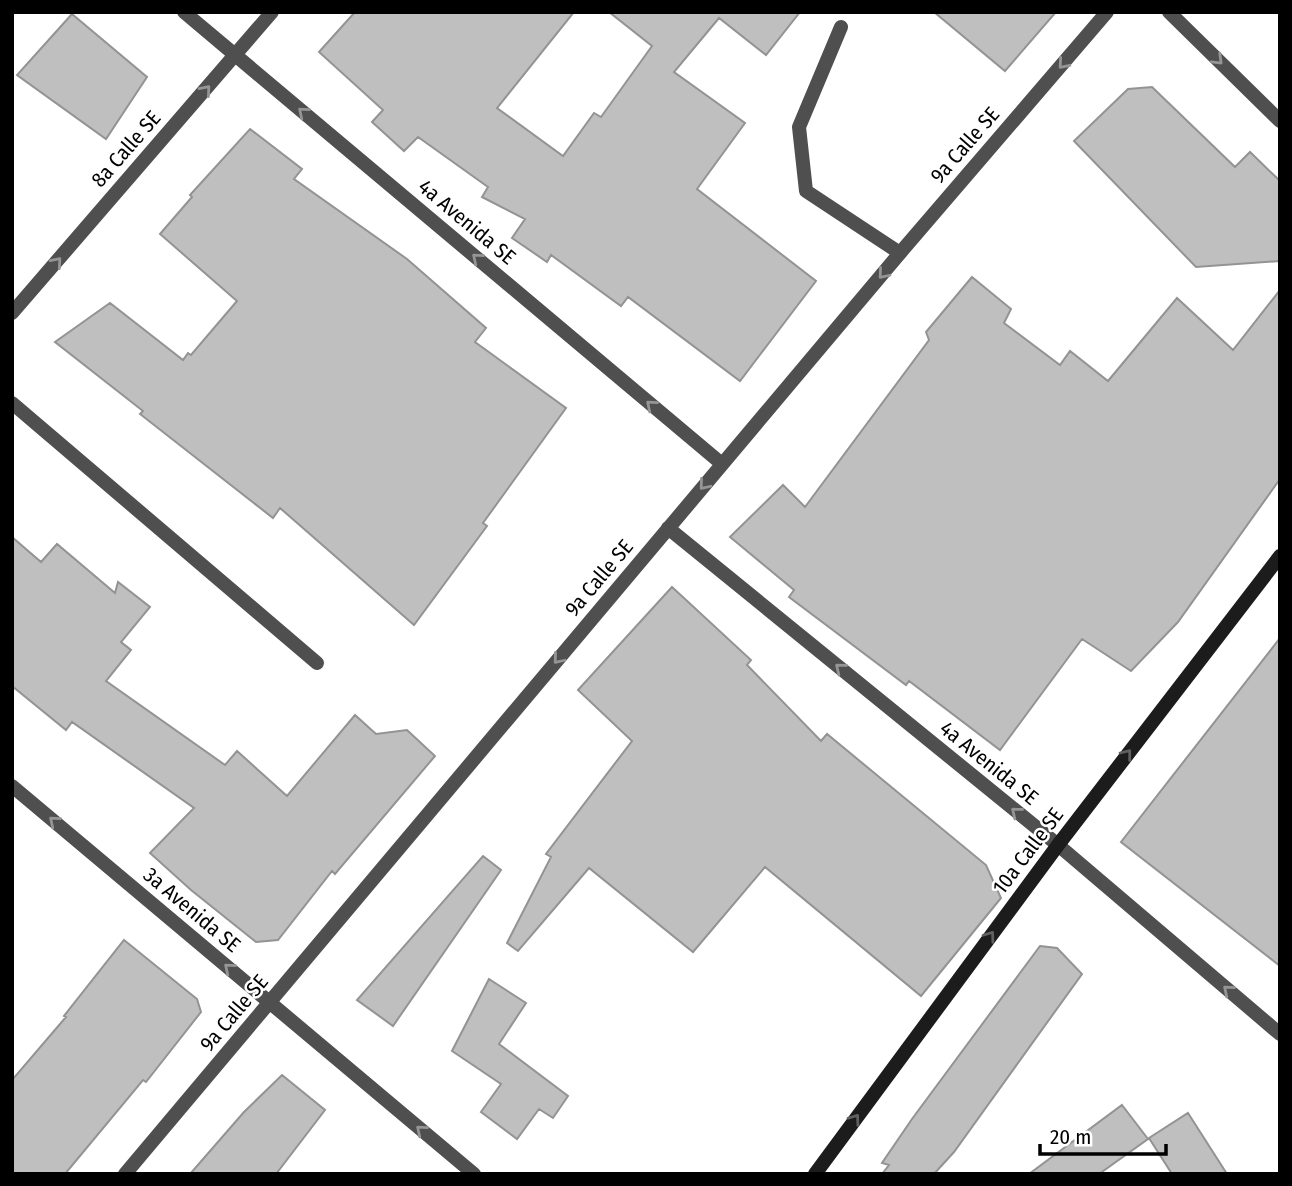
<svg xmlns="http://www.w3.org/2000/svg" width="1292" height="1186" font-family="'Fira Sans Condensed',sans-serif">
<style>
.building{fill:#bfbfbf;stroke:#939393;stroke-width:2}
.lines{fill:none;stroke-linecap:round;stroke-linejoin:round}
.lane{stroke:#4f4f4f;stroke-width:14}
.street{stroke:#4f4f4f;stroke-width:14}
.secondary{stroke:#1c1c1c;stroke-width:14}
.oneway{stroke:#959595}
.oneway2{stroke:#606060}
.labels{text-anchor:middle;stroke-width:5;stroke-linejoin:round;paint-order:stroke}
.street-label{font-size:21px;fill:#000;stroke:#fff}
</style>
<rect width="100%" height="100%" fill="#fff"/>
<path class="building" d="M 355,12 L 574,12 L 497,108 L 563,156 L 594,113 L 601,117 L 652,46 L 609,12 L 800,12 L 766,55 L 719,18 L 674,72 L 745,123 L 697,189 L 816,281 L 740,381 L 628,297 L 621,306 L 551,255 L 547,262 L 512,238 L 525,219 L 482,197 L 488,187 L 418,137 L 404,151 L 372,122 L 383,110 L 319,52 Z
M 934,12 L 1056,12 L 1005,71 Z
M 72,14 L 147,77 L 106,139 L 17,75 Z
M 1152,87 L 1235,167 L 1250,152 L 1280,181 L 1280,261 L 1196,267 L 1074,141 L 1128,89 Z
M 250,129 L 302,169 L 294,179 L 407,259 L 486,328 L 475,342 L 566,408 L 483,523 L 487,526 L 414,625 L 280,508 L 273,518 L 140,414 L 143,411 L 55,342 L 110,303 L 183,360 L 188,353 L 191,355 L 237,301 L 160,234 L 192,197 L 190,195 Z
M 972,277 L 1011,309 L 1004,323 L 1060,365 L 1070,351 L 1108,381 L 1177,298 L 1233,350 L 1280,290 L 1280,479 L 1178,622 L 1131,671 L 1082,639 L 1000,750 L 909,681 L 906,685 L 789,597 L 794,590 L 730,537 L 783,485 L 805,507 L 929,340 L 926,332 Z
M 12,537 L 41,562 L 57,544 L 115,593 L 118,582 L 150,607 L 121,642 L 131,650 L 106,681 L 225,765 L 237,751 L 287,796 L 355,715 L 376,734 L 407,730 L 435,756 L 335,874 L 332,871 L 278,940 L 256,942 L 191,890 L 150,853 L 194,808 L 72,722 L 66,730 L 12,686 Z
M 672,587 L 751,660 L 747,665 L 821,741 L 827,734 L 986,865 L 1001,898 L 921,996 L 765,867 L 693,952 L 589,868 L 518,951 L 507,943 L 551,857 L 546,854 L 632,741 L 578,690 Z
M 1280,638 L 1280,966 L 1121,842 Z
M 483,856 L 501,870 L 393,1026 L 357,1000 Z
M 124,940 L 197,999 L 201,1012 L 146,1082 L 143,1080 L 65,1174 L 12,1174 L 12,1080 L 66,1017 L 64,1016 Z
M 1040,946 L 1057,948 L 1082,974 L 954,1152 L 934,1174 L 882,1174 L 889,1165 L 882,1163 L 912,1119 Z
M 489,979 L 526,1003 L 499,1044 L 568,1096 L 553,1118 L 539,1109 L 517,1139 L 481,1112 L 501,1084 L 452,1051 Z
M 282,1075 L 325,1110 L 276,1174 L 190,1174 L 244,1112 Z
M 1122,1105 L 1148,1139 L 1099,1174 L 1029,1174 Z
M 1188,1113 L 1227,1174 L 1172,1174 L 1149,1138 Z"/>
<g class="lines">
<path class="lane" d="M 841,27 L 799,127 L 806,191 L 900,253
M 12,403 L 317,663"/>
<path class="street" d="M 184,12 L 722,464
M 1169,12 L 1280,121
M 12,313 L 272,12
M 668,528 L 1058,845 L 1280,1034
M 12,786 L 474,1174
M 125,1174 L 900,253 L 1107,12"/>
<path class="secondary" d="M 815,1174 L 1058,845 L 1280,556"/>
</g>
<defs><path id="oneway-chevron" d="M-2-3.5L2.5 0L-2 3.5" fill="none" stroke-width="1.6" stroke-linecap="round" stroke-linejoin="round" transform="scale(1.75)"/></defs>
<g class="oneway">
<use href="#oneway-chevron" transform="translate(1218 60) rotate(44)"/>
<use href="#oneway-chevron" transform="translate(1063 64) rotate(131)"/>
<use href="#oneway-chevron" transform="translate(206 90) rotate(-49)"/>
<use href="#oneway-chevron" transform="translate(303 112) rotate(-140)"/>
<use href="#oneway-chevron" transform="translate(477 258) rotate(-140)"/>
<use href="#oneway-chevron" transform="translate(57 262) rotate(-49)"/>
<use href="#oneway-chevron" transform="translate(883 274) rotate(130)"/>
<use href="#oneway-chevron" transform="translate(651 405) rotate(-140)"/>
<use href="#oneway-chevron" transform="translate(704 485) rotate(130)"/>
<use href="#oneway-chevron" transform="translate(558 659) rotate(130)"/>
<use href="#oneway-chevron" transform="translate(840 668) rotate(-141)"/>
<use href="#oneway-chevron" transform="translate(1016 812) rotate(-141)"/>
<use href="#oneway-chevron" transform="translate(54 821) rotate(-140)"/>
<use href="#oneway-chevron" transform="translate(229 968) rotate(-140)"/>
<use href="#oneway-chevron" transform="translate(1228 990) rotate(-140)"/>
<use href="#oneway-chevron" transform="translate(421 1130) rotate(-140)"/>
</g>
<g class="oneway2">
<use href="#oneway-chevron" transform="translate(1127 754) rotate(-52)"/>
<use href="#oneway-chevron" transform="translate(990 936) rotate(-54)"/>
<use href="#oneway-chevron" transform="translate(855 1119) rotate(-54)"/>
</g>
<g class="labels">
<g class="street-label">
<text transform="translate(965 145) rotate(-49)" y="7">9a Calle SE</text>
<text transform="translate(126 149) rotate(-49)" y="7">8a Calle SE</text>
<text transform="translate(467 222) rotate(40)" y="7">4a Avenida SE</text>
<text transform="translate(599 578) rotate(-50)" y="7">9a Calle SE</text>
<text transform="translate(989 763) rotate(39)" y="7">4a Avenida SE</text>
<text transform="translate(1028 851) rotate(-53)" y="7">10a Calle SE</text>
<text transform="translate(192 910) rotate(40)" y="7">3a Avenida SE</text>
<text transform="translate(234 1013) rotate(-50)" y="7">9a Calle SE</text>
</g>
</g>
<rect width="1292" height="1186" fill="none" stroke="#000000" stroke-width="28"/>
<path d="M1040 1144v10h126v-10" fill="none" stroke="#000000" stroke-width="3.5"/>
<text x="1050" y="1144" font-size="21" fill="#000000" stroke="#ffffff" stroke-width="5" paint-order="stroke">20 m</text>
</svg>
